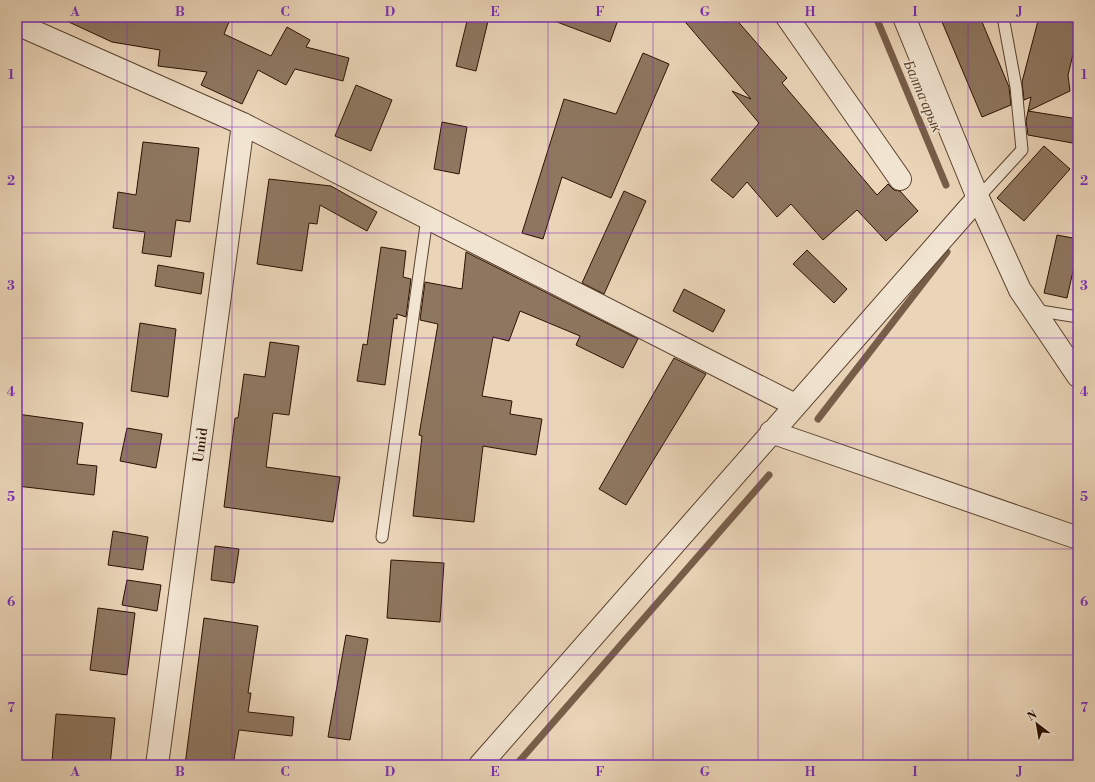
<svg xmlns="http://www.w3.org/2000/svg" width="1095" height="782" font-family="'Libre Bodoni',serif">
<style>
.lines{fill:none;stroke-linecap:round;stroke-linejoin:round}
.stream{stroke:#775e49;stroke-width:7}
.building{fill:#8e7760;stroke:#2b1100}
.lane-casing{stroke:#5b422e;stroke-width:13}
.street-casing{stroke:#5b422e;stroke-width:24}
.lane{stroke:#f1e4d1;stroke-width:11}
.street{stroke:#f1e4d1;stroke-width:22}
.grid{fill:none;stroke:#7b2cbf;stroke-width:1;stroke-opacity:0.55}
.labels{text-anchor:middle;stroke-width:3.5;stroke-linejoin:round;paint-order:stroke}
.street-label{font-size:14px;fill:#2b1100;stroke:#f1e4d1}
.water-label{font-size:15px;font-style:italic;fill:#5d4530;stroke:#f1e4d1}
.neatline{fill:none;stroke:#7b2cbf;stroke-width:1.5}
.grid-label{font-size:13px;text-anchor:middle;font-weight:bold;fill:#7b2cbf}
</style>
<rect width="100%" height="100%" fill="#ead5b8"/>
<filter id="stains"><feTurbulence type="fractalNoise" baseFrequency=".005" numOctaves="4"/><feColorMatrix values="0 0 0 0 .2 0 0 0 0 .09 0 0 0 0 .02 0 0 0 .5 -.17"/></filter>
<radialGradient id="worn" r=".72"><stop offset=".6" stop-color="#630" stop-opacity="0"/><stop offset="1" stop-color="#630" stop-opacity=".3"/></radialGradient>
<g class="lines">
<path class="stream" d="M 876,17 L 946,185
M 818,419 L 947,252
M 516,765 L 769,475"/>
</g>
<path class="building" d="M 58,17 L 231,17 L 224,34 L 271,56 L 287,27 L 310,40 L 306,47 L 349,58 L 343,81 L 295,69 L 286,85 L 258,70 L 242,104 L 201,85 L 207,72 L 158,66 L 160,50 L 112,42 Z
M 468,17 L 489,17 L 476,71 L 456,66 Z
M 549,17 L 619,17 L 610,42 L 549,19 Z
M 681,17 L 734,17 L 787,78 L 782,83 L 877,195 L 888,184 L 894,190 L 900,191 L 918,211 L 886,241 L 857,210 L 823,240 L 791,204 L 777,217 L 747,182 L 733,198 L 711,180 L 759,123 L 732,91 L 751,99 Z
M 940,17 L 980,17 L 1009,87 L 1011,105 L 982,117 Z
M 1039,17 L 1078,17 L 1078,34 L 1068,75 L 1070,91 L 1028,111 L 1078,119 L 1078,144 L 1028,135 L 1026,121 L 1031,97 L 1024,100 L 1022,82 Z
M 643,53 L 669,64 L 611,198 L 562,177 L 543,239 L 522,233 L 564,99 L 616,114 Z
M 356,85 L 392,100 L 371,151 L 335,136 Z
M 442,122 L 467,127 L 459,174 L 434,169 Z
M 143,142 L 199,148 L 190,222 L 176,220 L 171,257 L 142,253 L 145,232 L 113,228 L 118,192 L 136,195 Z
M 1044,146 L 1070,169 L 1024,221 L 997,198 Z
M 269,179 L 331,186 L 377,212 L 367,231 L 320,205 L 317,224 L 309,223 L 302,271 L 257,264 Z
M 624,191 L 646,201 L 604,294 L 582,283 Z
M 1057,235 L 1078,239 L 1078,249 L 1067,298 L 1044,293 Z
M 381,247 L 406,251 L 403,277 L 411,279 L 406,317 L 397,314 L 397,319 L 394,318 L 385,385 L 357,381 L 363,344 L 367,345 Z
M 807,250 L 847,289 L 834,303 L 793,264 Z
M 466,252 L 638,339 L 623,368 L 576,345 L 580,336 L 520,311 L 509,341 L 493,337 L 482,396 L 512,401 L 510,414 L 542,419 L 536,455 L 483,446 L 474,522 L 413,516 L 422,436 L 419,435 L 438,324 L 420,320 L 425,282 L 462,289 Z
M 158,265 L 204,273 L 201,294 L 155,286 Z
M 684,289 L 725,310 L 713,332 L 673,311 Z
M 140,323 L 176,329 L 168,397 L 131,391 Z
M 270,342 L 299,346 L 289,415 L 273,413 L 266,467 L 340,477 L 333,522 L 224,507 L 235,418 L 238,418 L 244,374 L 265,377 Z
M 674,358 L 706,374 L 626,505 L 599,489 Z
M 17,414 L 83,423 L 77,464 L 97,466 L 94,495 L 17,486 L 22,449 L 17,449 Z
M 127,428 L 162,434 L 156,468 L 120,461 Z
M 113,531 L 148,537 L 143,570 L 108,565 Z
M 215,546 L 239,549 L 234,583 L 211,580 Z
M 391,560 L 444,563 L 440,622 L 387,618 Z
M 127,580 L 161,585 L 157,611 L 122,605 Z
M 98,608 L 135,613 L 127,675 L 90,670 Z
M 204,618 L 258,626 L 248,693 L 251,693 L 248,712 L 294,717 L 292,736 L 239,730 L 233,765 L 185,765 Z
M 346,635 L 368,639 L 350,740 L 328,737 Z
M 56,714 L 115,718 L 110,765 L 52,761 Z"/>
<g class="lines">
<g class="lane-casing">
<path id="lane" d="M 978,198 L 1022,150 L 1016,87 L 1003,17
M 1034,310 L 1078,317
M 382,537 L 427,218"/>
</g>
<g class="street-casing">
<path id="street" d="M 787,17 L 900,179
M 904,17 L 978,198 L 1020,290 L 1078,376
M 17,24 L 243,124 L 795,405
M 771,432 L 1078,538
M 157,765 L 243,124
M 480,765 L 978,198"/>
</g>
<use href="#lane" class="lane"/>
<use href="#street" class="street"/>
</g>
<path class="grid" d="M 127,17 L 127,765M 232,17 L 232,765M 337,17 L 337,765M 442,17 L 442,765M 548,17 L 548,765M 653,17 L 653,765M 758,17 L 758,765M 863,17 L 863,765M 968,17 L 968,765M 17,127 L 1078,127M 17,233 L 1078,233M 17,338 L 1078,338M 17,444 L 1078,444M 17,549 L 1078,549M 17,655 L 1078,655"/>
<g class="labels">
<g class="street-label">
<text transform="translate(200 445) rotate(-82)" y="5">Umid</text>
</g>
<g class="water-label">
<text transform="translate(923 96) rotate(67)" y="5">Балта арык</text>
</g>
</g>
<rect width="1095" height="782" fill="none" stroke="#ead5b8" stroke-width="44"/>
<g transform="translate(1037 724) rotate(329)" stroke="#f1e4d1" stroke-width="3" paint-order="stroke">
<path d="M0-3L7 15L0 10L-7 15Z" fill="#2b1100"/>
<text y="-6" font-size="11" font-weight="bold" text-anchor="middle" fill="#2b1100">N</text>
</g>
<rect x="22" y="22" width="1051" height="738" class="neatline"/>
<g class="grid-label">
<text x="75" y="16">A</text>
<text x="180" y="16">B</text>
<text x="285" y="16">C</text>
<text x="390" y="16">D</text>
<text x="495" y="16">E</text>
<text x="600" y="16">F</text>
<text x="705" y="16">G</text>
<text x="810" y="16">H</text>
<text x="915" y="16">I</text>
<text x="1020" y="16">J</text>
<text x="11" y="79">1</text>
<text x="1084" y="79">1</text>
<text x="11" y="185">2</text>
<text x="1084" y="185">2</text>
<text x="11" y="290">3</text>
<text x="1084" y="290">3</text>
<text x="11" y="396">4</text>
<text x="1084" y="396">4</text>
<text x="11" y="501">5</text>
<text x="1084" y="501">5</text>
<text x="11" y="606">6</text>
<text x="1084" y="606">6</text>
<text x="11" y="712">7</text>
<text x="1084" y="712">7</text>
<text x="75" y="776">A</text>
<text x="180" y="776">B</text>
<text x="285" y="776">C</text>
<text x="390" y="776">D</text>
<text x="495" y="776">E</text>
<text x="600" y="776">F</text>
<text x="705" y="776">G</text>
<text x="810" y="776">H</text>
<text x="915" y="776">I</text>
<text x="1020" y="776">J</text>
</g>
<rect width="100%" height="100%" filter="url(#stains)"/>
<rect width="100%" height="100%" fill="url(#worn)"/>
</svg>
